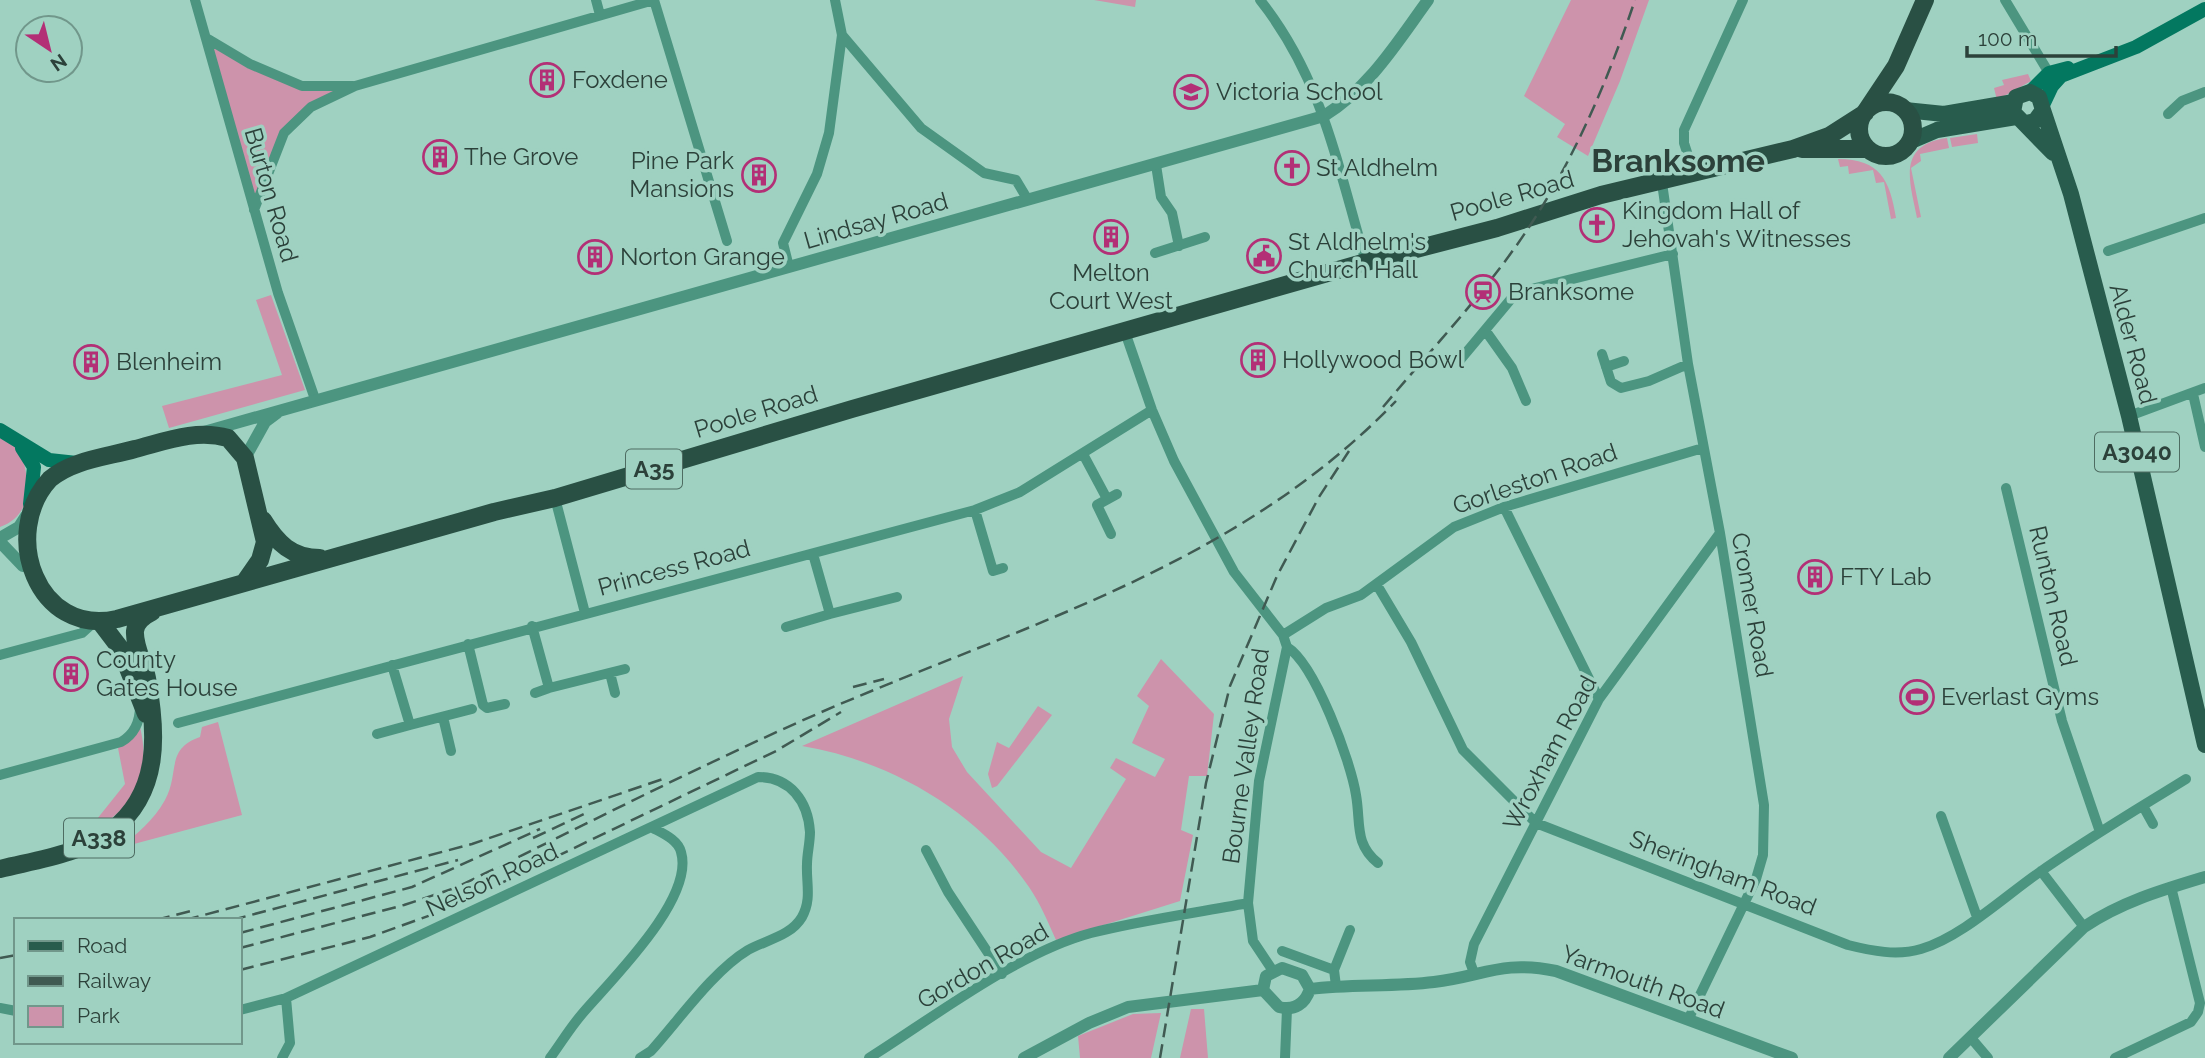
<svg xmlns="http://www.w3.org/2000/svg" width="2205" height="1058" font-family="Raleway,sans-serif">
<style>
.green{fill:#cd93ab}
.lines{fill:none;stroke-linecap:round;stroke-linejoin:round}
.minor{stroke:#4c9580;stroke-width:10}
.tertiary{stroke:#4c9580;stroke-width:12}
.secondary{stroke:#037860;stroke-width:14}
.primary{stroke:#285c4d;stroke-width:16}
.trunk{stroke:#295044;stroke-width:18}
.rail{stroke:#405a52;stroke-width:2.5;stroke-dasharray:14 7;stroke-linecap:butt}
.labels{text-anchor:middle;stroke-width:7;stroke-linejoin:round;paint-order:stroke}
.shield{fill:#9fd1c1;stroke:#4e6c62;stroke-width:2}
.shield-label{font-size:23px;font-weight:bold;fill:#2c413a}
.poi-label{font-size:24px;fill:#2c413a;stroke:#9fd1c1;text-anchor:start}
.street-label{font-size:24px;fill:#2c413a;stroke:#9fd1c1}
.district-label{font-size:32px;font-weight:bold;fill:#2c413a;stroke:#9fd1c1}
</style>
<rect width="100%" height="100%" fill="#9fd1c1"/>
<path class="green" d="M 1094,0 L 1136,0 L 1135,7 Z
M 1571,0 L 1649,0 L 1620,81 L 1588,156 L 1557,137 L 1565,124 L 1524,96 Z
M 208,39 L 302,86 L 352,87 L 311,107 L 284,133 L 254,210 Z
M 2028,74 L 2031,81 L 1997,100 L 1994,88 L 2004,85 L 2002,80 Z
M 1977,134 L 1978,143 L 1952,147 L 1950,138 Z
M 1947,138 L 1949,148 L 1920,154 L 1921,161 L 1911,168 L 1921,217 L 1917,218 C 1910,182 1896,145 1947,138 Z
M 1838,159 C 1880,159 1890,180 1896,218 L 1891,219 L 1884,182 L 1876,183 L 1873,170 L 1849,174 L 1848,166 L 1840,167 Z
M 271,295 L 305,390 L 169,428 L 162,406 L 282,375 L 256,300 Z
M 0,430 L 19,444 C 28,474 37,514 0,527 Z
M 1161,659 L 1214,714 L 1207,776 L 1189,776 L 1181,830 L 1193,835 L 1180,901 L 1056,940 C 1048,922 1040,903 1029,887 C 977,811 891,761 802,746 L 963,676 L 949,719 L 952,747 L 967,772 L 1041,852 L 1071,868 L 1126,779 L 1110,768 L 1116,758 L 1155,777 L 1165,759 L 1132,743 L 1149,706 L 1137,696 Z
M 1038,706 L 1052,715 L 997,786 L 992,788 L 988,774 L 997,742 L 1009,748 Z
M 218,722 L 242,815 L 119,848 C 137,834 154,820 165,800 C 180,773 165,749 200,737 L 202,727 Z
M 140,727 C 156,792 116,822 64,847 L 64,838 L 93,824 L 125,784 L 118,748 Z
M 1191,1009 L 1204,1009 L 1208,1058 L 1180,1058 Z
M 1161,1013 L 1151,1058 L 1080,1058 L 1078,1036 L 1133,1014 Z"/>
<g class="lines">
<path class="minor" d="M 195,0 L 278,293 L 315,399
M 596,0 L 600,15
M 654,0 L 727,241
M 1260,0 C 1323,79 1338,168 1366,262
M 2005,0 L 2049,73
M 842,35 L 921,128 L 984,173 L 1016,180 L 1028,200
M 208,39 L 250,64 L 302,86 L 353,86
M 2168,114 L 2182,101 L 2205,92
M 1156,165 L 1161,197 L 1172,213 L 1179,246
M 1694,174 L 1684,143 L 1684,130 L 1743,0
M 1662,183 L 1688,364 L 1720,533 L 1764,805 L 1763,855 L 1756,879 L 1688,1020
M 254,210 L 284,133 L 311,107 L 355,86 L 654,0
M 2108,251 L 2205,218
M 1155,253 L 1205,237
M 789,267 L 783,243 L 817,174 L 829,133 L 842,35 L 835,0
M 1485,330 L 1512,368 L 1526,401
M 1125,332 L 1152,410 L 1174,461 L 1234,572 L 1283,635 L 1287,647 L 1259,781 L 1248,903 L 1253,941 L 1273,971
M 1602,354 L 1611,382 L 1621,388 L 1649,381 L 1688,364
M 1460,360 L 1516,293 L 1673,254
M 1606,367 L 1624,361
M 2193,394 L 2205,447
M 2129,416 L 2205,388
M 1083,454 L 1106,497
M 2006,488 L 2062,721 L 2100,832
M 555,498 L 585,613
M 1504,507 L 1599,699
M 975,510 L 993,571 L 1003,568
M 1111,534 L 1097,505 L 1117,494
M 813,554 L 830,614 L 897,597
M 1377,585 L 1411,642 L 1463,750 L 1536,823 L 1848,945 C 1872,951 1897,956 1921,949 C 1960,938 2004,897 2037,874 C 2085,840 2136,810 2186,779
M 532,626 L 549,688 L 625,669
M 786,627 L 830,614
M 1283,635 L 1326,608 L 1361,595 L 1454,527 L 1504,507 L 1703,448
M 468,644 L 483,705 L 487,708 L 505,704
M 1287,647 C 1315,664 1351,762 1356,795 C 1361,823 1354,844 1378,863
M 0,655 L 82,633 L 93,623
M 392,665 L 410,725 L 472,709
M 610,673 L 615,693
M 535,693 L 549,688
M 443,717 L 451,751
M 178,723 L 975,510 L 1020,492 L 1152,410
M 377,734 L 410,725
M 0,775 L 121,742 C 135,734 140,721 140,706
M 2143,806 L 2153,824
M 1941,816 L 1977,917
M 926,850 L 948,892 L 1002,974
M 2041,871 L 2084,927
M 1282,951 L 1334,970
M 1474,973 L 1470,962 L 1474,944 L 1599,699 L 1720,533
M 1336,986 L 1334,970 L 1350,930
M 0,1008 L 16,1011
M 240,1010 L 286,998 L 758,777 C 790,777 808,801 810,832 C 810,843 807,854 807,864 C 806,883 812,899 802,917 C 791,936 766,940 748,950 C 713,971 679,1020 651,1051 L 640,1058
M 1971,1038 L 1988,1058
M 282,1058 L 290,1043 L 286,998
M 550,1058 C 561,1043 570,1028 582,1014 C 610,981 695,899 681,852 C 678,840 664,834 653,828
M 869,1058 C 934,1017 1017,953 1091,933 C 1142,920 1196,913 1248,903
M 1285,1058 L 1287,1009
M 2115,1058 L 2191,1022 L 2198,1012 L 2200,1003 L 2171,887"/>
<path class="tertiary" d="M 204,432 L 1324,116 C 1370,87 1396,44 1428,0
M 245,458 L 265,422 L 277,413
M 0,538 L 19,527 L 26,516
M 0,542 L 23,566
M 1282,968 L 1302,975 L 1310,989 C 1305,1004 1295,1011 1279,1007 L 1263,990 L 1266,976 Z
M 1310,989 C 1351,984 1393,987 1434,982 C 1484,976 1501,960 1556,971 L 1792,1058
M 1024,1058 L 1089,1023 L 1128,1007 L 1263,990
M 1949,1058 L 2084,927 C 2121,902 2162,890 2205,877"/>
<path class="secondary" d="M 2030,92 L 2049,73 L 2068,68
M 2043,105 L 2052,86 L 2061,76 L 2136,47 L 2205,9
M 0,430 L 49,460 L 77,463
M 22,448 L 34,467 L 30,504"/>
<path class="primary" d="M 1905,110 L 1944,114 L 2014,102
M 2043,110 L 2071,194 L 2129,416 L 2205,745
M 2026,123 L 2035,121 L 2043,110 L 2039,97 L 2030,92 L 2016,97 L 2013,112 L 2053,153
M 1909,142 L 1937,130 L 2016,117"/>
<path class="trunk" d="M1859 129a27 27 0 1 1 54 0a27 27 0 1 1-54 0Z
M 1866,111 L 1896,66 L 1925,0
M 1802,149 L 1868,149
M 263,520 C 277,543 292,558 320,558
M 244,583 L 260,560 L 265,542 L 245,458 L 228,438 C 196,429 166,441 135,449 C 107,457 72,460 50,479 C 0,533 37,637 117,619 L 494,512 L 555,498 L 852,409 L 1366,262 L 1497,228 L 1601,195 L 1793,149 L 1829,136 L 1865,113
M 101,623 L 120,648 L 146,714
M 0,869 C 36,860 81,854 111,831 C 161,793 157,733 147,678 C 144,663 134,646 135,631 C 136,622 144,616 152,612"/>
<path class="rail" d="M 1383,407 C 1434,346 1490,288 1533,221 C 1577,153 1609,77 1635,0
M 853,687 L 884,679
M 533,838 L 584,814
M 156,920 L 195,910
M 185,920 L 472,844 L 663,779
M 232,920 L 458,860
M 240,933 L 412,887 L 540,829
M 240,948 L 404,905 L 455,888 C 575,830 694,768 817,714 C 1021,625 1235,568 1396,401
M 0,958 L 16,955
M 240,970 L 370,937 L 445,910 L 776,751 L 841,712
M 1160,1058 L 1206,783 L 1230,686 L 1277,576 L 1319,497 L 1349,451"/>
</g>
<defs>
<g id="building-ring" transform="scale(1.75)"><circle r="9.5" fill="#9fd1c1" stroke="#b32f76" stroke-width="1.5"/><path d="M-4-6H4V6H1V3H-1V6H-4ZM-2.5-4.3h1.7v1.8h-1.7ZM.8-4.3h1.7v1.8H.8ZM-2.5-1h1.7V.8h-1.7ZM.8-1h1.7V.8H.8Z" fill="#b32f76"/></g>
<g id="school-ring" transform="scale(1.75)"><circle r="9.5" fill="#9fd1c1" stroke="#b32f76" stroke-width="1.5"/><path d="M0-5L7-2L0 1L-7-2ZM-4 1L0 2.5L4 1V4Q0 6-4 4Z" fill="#b32f76"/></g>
<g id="church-ring" transform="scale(1.75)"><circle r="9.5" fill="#9fd1c1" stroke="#b32f76" stroke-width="1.5"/><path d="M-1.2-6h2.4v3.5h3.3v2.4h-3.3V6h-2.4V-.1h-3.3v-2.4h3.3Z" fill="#b32f76"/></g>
<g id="civic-ring" transform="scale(1.75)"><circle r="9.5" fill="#9fd1c1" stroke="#b32f76" stroke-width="1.5"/><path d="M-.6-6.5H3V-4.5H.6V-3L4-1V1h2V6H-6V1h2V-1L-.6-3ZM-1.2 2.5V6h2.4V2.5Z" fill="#b32f76"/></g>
<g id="station-ring" transform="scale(1.75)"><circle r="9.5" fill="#9fd1c1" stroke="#b32f76" stroke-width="1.5"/><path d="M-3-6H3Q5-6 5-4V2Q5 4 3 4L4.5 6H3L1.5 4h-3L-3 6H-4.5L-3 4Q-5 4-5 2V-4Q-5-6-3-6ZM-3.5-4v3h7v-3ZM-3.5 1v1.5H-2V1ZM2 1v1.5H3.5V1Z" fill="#b32f76"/></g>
<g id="stadium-ring" transform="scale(1.75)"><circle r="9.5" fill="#9fd1c1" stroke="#b32f76" stroke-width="1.5"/><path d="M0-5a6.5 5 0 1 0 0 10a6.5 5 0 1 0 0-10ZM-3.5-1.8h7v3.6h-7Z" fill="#b32f76"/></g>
</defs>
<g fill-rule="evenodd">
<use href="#building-ring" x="547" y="80"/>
<use href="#school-ring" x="1191" y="92"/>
<use href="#building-ring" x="440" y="157"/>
<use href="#church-ring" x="1292" y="168"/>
<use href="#building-ring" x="759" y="175"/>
<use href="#church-ring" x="1597" y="225"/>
<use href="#building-ring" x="1111" y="237"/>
<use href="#civic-ring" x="1264" y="256"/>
<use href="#building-ring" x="595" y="257"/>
<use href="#station-ring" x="1483" y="292"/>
<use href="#building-ring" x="1258" y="360"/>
<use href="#building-ring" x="91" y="362"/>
<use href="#building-ring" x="1815" y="577"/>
<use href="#building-ring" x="71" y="674"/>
<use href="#stadium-ring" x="1917" y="697"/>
</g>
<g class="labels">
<g class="shield">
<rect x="2095" y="432.5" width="84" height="39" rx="5"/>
<rect x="626" y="449.5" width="56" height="39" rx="5"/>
<rect x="64" y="818.5" width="70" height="39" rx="5"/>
</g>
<g class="shield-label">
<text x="2137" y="460">A3040</text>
<text x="654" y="477">A35</text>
<text x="99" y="846">A338</text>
</g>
<g class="poi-label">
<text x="572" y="88">Foxdene</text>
<text x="1216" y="100">Victoria School</text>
<text x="464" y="165">The Grove</text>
<text x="734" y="169" text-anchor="end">Pine Park<tspan x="734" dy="28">Mansions</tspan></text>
<text x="1316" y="176">St Aldhelm</text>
<text x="1622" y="219">Kingdom Hall of<tspan x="1622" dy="28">Jehovah's Witnesses</tspan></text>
<text x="1288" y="250">St Aldhelm's<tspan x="1288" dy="28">Church Hall</tspan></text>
<text x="620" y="265">Norton Grange</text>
<text x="1111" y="281" text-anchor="middle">Melton<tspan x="1111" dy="28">Court West</tspan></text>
<text x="1508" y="300">Branksome</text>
<text x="1282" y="368">Hollywood Bowl</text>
<text x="116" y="370">Blenheim</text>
<text x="1840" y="585">FTY Lab</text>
<text x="96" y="668">County<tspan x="96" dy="28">Gates House</tspan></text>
<text x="1941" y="705">Everlast Gyms</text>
</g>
<g class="street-label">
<text transform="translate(271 195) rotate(74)" y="8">Burton Road</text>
<text transform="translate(1512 196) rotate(-16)" y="8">Poole Road</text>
<text transform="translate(876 221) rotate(-16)" y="8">Lindsay Road</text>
<text transform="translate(2133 344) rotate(75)" y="8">Alder Road</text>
<text transform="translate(756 412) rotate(-17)" y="8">Poole Road</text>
<text transform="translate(1535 479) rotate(-19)" y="8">Gorleston Road</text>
<text transform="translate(674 568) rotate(-15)" y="8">Princess Road</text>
<text transform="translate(2053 596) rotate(77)" y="8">Runton Road</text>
<text transform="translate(1752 605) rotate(80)" y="8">Cromer Road</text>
<text transform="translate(1550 753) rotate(-62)" y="8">Wroxham Road</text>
<text transform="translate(1246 756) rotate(-82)" y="8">Bourne Valley Road</text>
<text transform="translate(1723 873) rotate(21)" y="8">Sheringham Road</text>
<text transform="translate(492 880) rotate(-25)" y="8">Nelson Road</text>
<text transform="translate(983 966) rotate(-30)" y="8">Gordon Road</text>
<text transform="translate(1643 982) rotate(20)" y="8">Yarmouth Road</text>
</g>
<g class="district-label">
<text x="1678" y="172">Branksome</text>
</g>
</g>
<rect x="14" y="918" width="228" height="126" fill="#9fd1c1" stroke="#71978b" stroke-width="2"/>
<rect x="28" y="941" width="35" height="10" fill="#285c4d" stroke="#71978b" stroke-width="2"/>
<text x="77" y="953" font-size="21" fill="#2c413a">Road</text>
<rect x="28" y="976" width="35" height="10" fill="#405a52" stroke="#71978b" stroke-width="2"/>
<text x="77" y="988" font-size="21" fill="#2c413a">Railway</text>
<rect x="28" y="1006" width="35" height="21" fill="#cd93ab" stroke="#71978b" stroke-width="2"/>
<text x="77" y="1023" font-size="21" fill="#2c413a">Park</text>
<g transform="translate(49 49) rotate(145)"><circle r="33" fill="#9fd1c1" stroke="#71978b" stroke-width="2"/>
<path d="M0-5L12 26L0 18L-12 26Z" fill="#b32f76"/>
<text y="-10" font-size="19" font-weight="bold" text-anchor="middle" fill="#2c413a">N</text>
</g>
<path d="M1967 46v10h149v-10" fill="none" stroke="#2c413a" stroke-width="3.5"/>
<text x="1978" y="46" font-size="21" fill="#2c413a" stroke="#9fd1c1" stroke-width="5" paint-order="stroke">100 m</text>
</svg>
